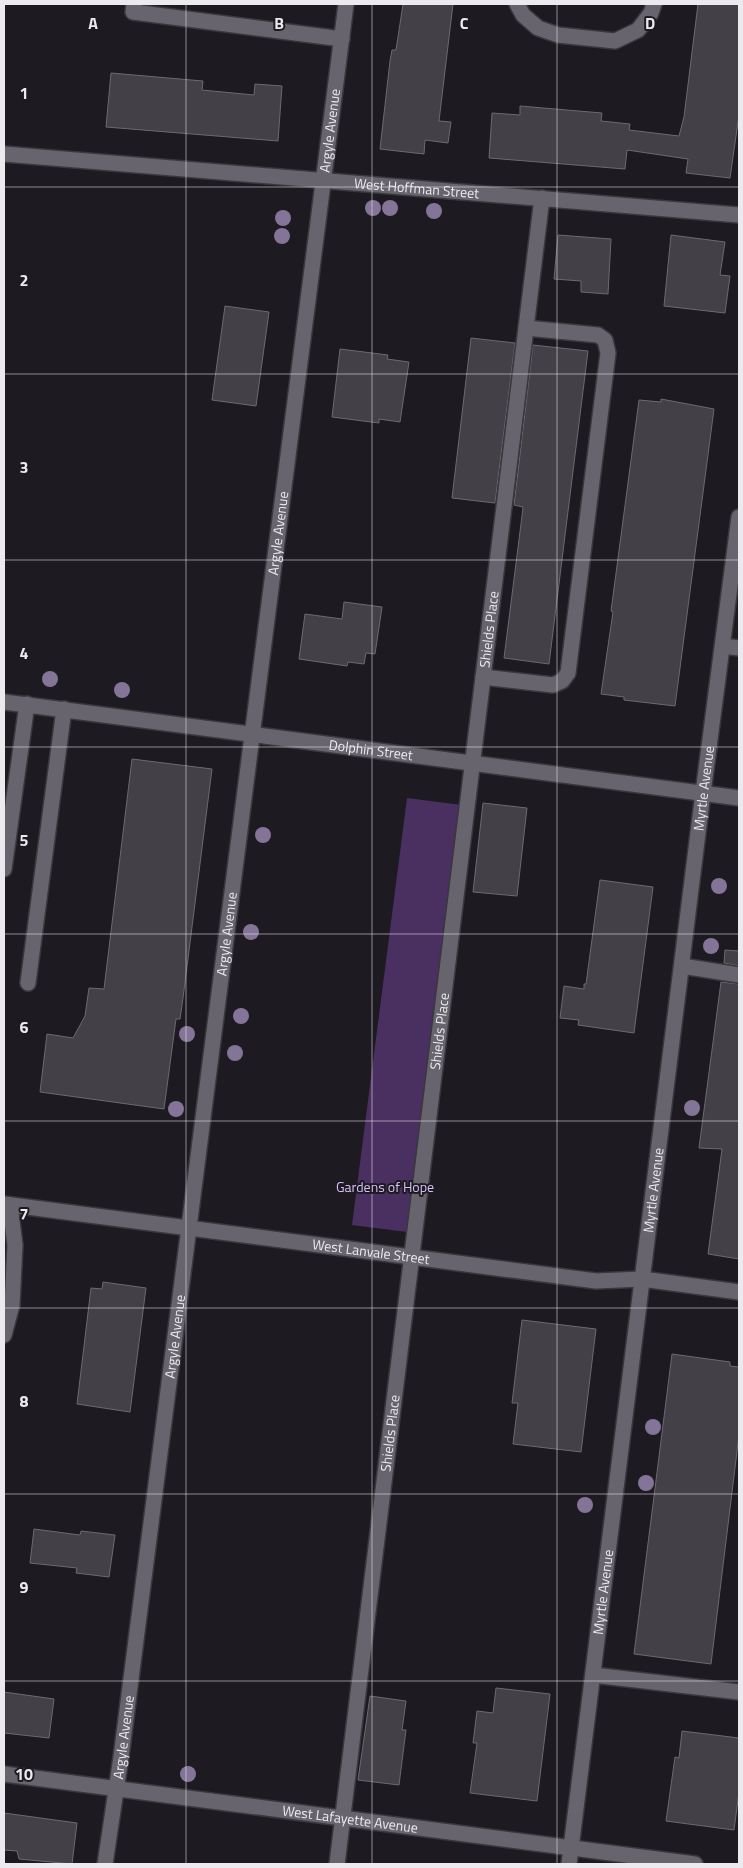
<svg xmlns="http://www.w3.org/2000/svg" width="743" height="1868" font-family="'Titillium Web',sans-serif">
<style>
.green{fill:#493061}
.building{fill:#434047;stroke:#6d6971}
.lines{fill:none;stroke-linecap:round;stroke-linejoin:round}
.service-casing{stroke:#3a373d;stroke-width:18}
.minor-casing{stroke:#3a373d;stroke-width:18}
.secondary-casing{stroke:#3a373d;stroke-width:18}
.service{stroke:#68646d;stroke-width:15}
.minor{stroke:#68646d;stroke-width:15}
.secondary{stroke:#68646d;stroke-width:15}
.tree{fill:#847497}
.grid{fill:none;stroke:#eceaef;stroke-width:1;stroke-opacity:0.55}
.labels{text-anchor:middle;stroke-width:4;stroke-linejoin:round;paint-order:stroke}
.street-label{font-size:14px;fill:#eceaef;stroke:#1d1a21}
.park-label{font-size:14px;fill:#d9bdf8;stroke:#1d1a21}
.grid-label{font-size:16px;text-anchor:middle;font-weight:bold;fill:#eceaef;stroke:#1d1a21;stroke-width:4;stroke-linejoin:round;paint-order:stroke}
</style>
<rect width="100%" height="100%" fill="#1d1a21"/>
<path class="green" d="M 407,798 L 462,805 L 407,1232 L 352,1225 Z"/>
<path class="building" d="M 403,4 L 453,4 L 439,121 L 451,122 L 448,143 L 425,140 L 424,154 L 380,149 L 390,61 L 392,50 L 396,50 Z
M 698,4 L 739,4 L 739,115 L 730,178 L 686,173 L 688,159 L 627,150 L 625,169 L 489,158 L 492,113 L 520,115 L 520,106 L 602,113 L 601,121 L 630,124 L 629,130 L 679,136 L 684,117 Z
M 111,73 L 203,81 L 202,90 L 254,95 L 255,84 L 282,86 L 278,141 L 106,127 Z
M 558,235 L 611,239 L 608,294 L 581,292 L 581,281 L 554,279 Z
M 671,235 L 725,242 L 720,275 L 730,276 L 725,313 L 664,306 Z
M 225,306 L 269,312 L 256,406 L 212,400 Z
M 471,338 L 515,343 L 495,503 L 452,498 Z
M 533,345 L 588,351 L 549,664 L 504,658 L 522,516 L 523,507 L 514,505 Z
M 340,349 L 388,355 L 387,359 L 409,362 L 400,422 L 379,419 L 379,423 L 332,417 Z
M 661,399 L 714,409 L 675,706 L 624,700 L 624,697 L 601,694 L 613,612 L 611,611 L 639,400 L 661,402 Z
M 344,602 L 382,607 L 375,654 L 366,653 L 364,664 L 348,662 L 347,666 L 299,659 L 305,614 L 342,619 Z
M 132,759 L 212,769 L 183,998 L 180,1019 L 176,1019 L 164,1109 L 40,1092 L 47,1034 L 73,1038 L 85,1016 L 89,988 L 104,989 Z
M 483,803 L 527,808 L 517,896 L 473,892 Z
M 600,880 L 653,887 L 634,1033 L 578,1025 L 579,1020 L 560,1018 L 564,986 L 584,989 L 584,984 L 586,984 Z
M 725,950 L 739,951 L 739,966 L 724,963 Z
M 721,982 L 739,984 L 739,1259 L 708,1254 L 722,1149 L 699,1148 Z
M 103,1282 L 146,1288 L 130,1412 L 77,1404 L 91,1288 L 102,1289 Z
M 522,1320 L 596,1329 L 581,1452 L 513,1444 L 518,1403 L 512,1403 Z
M 672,1354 L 730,1362 L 730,1366 L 739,1367 L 739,1435 L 711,1664 L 634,1654 Z
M 34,1529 L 80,1535 L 81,1531 L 115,1535 L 109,1577 L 76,1573 L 77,1568 L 30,1563 Z
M 496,1688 L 550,1694 L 537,1801 L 470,1793 L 477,1743 L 473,1743 L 477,1711 L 493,1713 Z
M 4,1692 L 54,1699 L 49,1738 L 4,1733 Z
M 370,1696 L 406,1701 L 402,1730 L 406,1730 L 399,1785 L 358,1780 Z
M 682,1731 L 739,1738 L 739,1792 L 734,1830 L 666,1821 L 675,1757 L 679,1758 Z
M 4,1813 L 77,1823 L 72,1864 L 19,1859 L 17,1851 L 4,1850 Z"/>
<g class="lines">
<g class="service-casing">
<g id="service">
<path d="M 134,4 L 133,12 L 342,39"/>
<path d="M 517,4 L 523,15 L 538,28 L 558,35 L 615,41 L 638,30 L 651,13 L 654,4"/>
<path d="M 723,646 L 739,648"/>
<path d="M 483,677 L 553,685 L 562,681 L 568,673 L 608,353 L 605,340 L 598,335 L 526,328"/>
<path d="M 4,869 L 27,704"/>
<path d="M 682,966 L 739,975"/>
<path d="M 28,983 L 64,709"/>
<path d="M 4,1335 L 12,1305 L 15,1245 L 10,1205"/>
<path d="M 593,1675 L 739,1692"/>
<path id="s1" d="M 337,1864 L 542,198"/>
</g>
</g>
<g class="minor-casing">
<g id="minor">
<path id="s2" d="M 4,154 L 739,215"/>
<path id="s3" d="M 4,1204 L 596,1281 L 642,1279 L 739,1292"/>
<path id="s4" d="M 105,1864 L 121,1757 L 346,4"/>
<path id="s5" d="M 569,1864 L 703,793 L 739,517"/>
</g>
</g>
<g class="secondary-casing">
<g id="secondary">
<path id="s6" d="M 4,702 L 739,798"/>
<path id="s7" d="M 4,1774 L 695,1864"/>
</g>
</g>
<use href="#service" class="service"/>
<use href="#minor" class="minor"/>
<use href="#secondary" class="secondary"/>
</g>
<g class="tree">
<circle cx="373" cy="208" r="8"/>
<circle cx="390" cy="208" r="8"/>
<circle cx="434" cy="211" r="8"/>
<circle cx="283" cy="218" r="8"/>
<circle cx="282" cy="236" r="8"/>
<circle cx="50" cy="679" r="8"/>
<circle cx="122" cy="690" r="8"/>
<circle cx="263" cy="835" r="8"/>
<circle cx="719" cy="886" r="8"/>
<circle cx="251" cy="932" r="8"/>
<circle cx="711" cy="946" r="8"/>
<circle cx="241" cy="1016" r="8"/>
<circle cx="187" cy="1034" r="8"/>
<circle cx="235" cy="1053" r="8"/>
<circle cx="692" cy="1108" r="8"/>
<circle cx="176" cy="1109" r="8"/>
<circle cx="653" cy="1427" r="8"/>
<circle cx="646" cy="1483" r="8"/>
<circle cx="585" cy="1505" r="8"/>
<circle cx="188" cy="1774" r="8"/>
</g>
<path class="grid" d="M 186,4 L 186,1864M 372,4 L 372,1864M 557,4 L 557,1864M 4,187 L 739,187M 4,374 L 739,374M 4,560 L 739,560M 4,747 L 739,747M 4,934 L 739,934M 4,1121 L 739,1121M 4,1308 L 739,1308M 4,1494 L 739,1494M 4,1681 L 739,1681"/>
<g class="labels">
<g class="street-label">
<text dy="5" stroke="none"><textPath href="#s4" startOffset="1748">Argyle Avenue</textPath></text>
<text dy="5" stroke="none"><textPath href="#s2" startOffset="414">West Hoffman Street</textPath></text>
<text dy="5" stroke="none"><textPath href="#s4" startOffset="1342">Argyle Avenue</textPath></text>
<text dy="5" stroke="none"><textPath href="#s1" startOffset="1244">Shields Place</textPath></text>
<text dy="5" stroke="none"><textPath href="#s6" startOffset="370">Dolphin Street</textPath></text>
<text dy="5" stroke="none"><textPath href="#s5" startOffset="1084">Myrtle Avenue</textPath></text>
<text dy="5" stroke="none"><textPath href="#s4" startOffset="938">Argyle Avenue</textPath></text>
<text dy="5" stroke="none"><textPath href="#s1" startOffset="839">Shields Place</textPath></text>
<text dy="5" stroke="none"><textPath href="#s5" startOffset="679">Myrtle Avenue</textPath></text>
<text dy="5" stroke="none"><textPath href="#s3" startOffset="370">West Lanvale Street</textPath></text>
<text dy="5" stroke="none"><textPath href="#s4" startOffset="532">Argyle Avenue</textPath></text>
<text dy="5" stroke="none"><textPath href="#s1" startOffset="434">Shields Place</textPath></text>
<text dy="5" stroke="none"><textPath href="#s5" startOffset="274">Myrtle Avenue</textPath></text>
<text dy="5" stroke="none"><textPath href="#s4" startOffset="128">Argyle Avenue</textPath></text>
<text dy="5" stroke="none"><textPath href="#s7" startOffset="349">West Lafayette Avenue</textPath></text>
</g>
<g class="park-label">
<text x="385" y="1192">Gardens of Hope</text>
</g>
</g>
<g class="grid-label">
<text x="93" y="29">A</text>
<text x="279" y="29">B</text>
<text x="464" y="29">C</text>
<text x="650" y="29">D</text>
<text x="24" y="99">1</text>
<text x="24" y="286">2</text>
<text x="24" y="473">3</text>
<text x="24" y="659">4</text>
<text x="24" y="846">5</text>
<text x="24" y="1033">6</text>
<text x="24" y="1220">7</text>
<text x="24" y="1407">8</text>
<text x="24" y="1593">9</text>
<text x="24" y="1780">10</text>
</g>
<rect width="743" height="1868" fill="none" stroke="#eceaef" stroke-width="10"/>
</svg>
